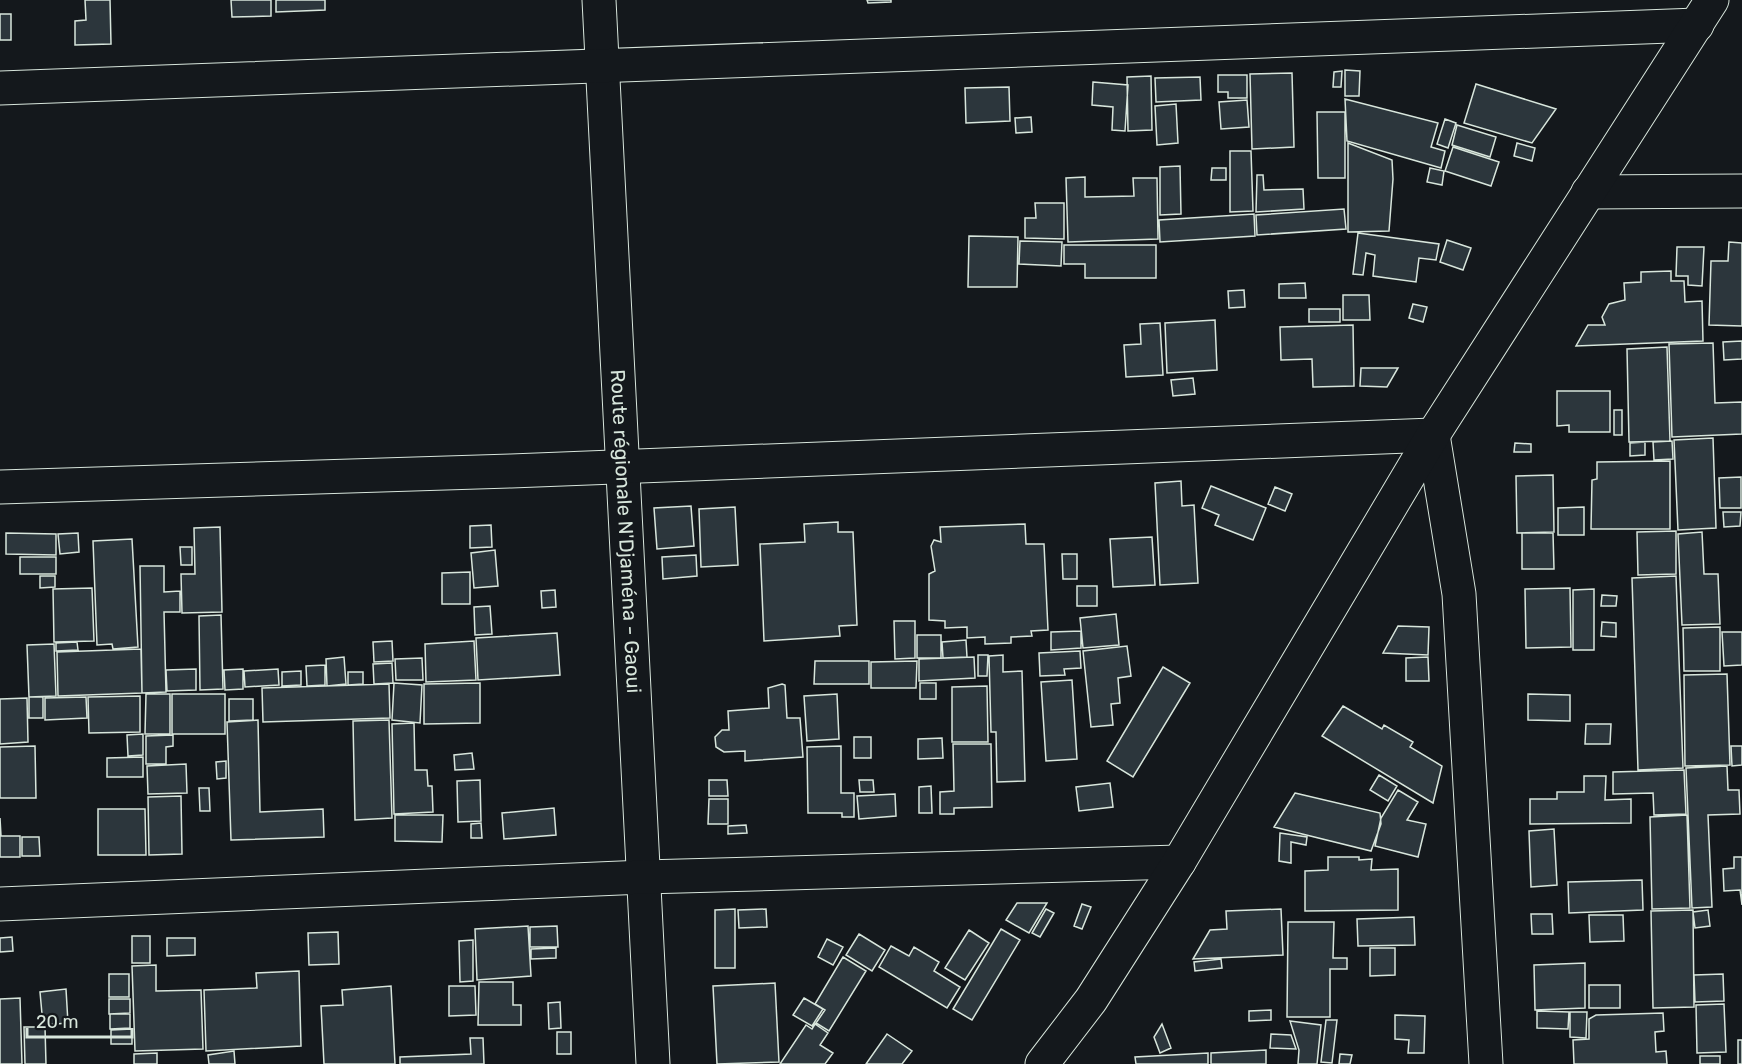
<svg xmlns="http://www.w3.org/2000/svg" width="1742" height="1064" font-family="Rubik,sans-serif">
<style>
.building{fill:#2c363c;stroke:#d8e6dc;stroke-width:1.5}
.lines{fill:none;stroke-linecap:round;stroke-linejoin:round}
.minor-casing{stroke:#d8e6dc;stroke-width:35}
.minor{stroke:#14181c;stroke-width:33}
.labels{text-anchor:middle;stroke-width:4.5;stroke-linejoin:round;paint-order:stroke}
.street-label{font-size:20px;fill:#d8e6dc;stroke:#14181c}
</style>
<rect width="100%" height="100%" fill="#14181c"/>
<path class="building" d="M 85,0 L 110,0 L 111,44 L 75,45 L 75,21 L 86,20 Z
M 231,0 L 271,0 L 271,16 L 232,17 Z
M 276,0 L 325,0 L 325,10 L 276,12 Z
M 867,0 L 891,0 L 891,2 L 868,3 Z
M 0,14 L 11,14 L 11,40 L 0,40 Z
M 1345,70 L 1360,71 L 1359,96 L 1345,96 Z
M 1342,71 L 1341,87 L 1333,87 L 1334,72 Z
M 1292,73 L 1294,147 L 1252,149 L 1250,74 Z
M 1218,75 L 1247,75 L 1247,98 L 1228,98 L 1228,92 L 1218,92 Z
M 1151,76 L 1152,130 L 1128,131 L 1127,77 Z
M 1200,77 L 1201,100 L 1156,102 L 1155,78 Z
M 1093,82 L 1128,85 L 1125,131 L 1112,130 L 1113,107 L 1092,105 Z
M 1476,84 L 1556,109 L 1532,143 L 1464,123 Z
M 1009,87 L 1010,121 L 966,123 L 965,88 Z
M 1345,99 L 1438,123 L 1431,147 L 1445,151 L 1441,168 L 1347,141 Z
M 1247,100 L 1249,127 L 1221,129 L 1219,102 Z
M 1176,104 L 1178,143 L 1157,145 L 1155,106 Z
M 1317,112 L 1345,112 L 1345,178 L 1318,178 Z
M 1031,117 L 1032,132 L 1016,133 L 1015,118 Z
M 1445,119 L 1456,123 L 1448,148 L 1437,144 Z
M 1457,125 L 1496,137 L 1490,157 L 1452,145 Z
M 1348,143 L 1392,160 L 1393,179 L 1389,231 L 1348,232 Z
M 1517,143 L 1535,148 L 1532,161 L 1514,156 Z
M 1453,147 L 1499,162 L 1491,186 L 1445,171 Z
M 1230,151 L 1251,151 L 1253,211 L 1230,212 Z
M 1180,166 L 1181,214 L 1160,215 L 1160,167 Z
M 1212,168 L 1226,168 L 1226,180 L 1211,180 Z
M 1430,168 L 1444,171 L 1442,185 L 1427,182 Z
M 1257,175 L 1263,175 L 1264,190 L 1303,189 L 1304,209 L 1256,212 Z
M 1085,177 L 1085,197 L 1134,196 L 1133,178 L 1157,178 L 1158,239 L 1068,242 L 1066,178 Z
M 1035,203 L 1064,203 L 1064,239 L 1025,238 L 1025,218 L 1036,218 Z
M 1344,209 L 1346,229 L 1257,235 L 1256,215 Z
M 1254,214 L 1255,236 L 1160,242 L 1159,220 Z
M 1358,233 L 1439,244 L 1436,260 L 1419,258 L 1416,282 L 1373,276 L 1375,255 L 1366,253 L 1363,275 L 1353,274 Z
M 969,236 L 1018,237 L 1017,287 L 968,287 Z
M 1447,240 L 1471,248 L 1463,270 L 1440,262 Z
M 1020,241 L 1062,242 L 1061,266 L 1019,264 Z
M 1729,242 L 1742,243 L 1742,326 L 1709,325 L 1711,261 L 1728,261 Z
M 1064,245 L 1156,245 L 1156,278 L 1085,278 L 1085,264 L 1064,264 Z
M 1677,247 L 1704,247 L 1702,286 L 1688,285 L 1688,276 L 1676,276 Z
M 1671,271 L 1671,281 L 1684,281 L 1685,302 L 1702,301 L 1703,341 L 1576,346 L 1588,325 L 1605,325 L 1602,317 L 1609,304 L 1625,300 L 1624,283 L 1641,282 L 1641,272 Z
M 1305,283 L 1306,298 L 1279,298 L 1279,284 Z
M 1244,290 L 1245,307 L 1229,308 L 1228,291 Z
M 1343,295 L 1369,295 L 1370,320 L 1343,320 Z
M 1413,304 L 1427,307 L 1423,322 L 1409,318 Z
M 1309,309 L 1340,309 L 1340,322 L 1309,322 Z
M 1215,320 L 1217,370 L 1167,373 L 1165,323 Z
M 1160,323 L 1163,375 L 1126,377 L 1124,345 L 1141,344 L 1140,324 Z
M 1353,325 L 1354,386 L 1313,387 L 1312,359 L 1281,360 L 1280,327 Z
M 1742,341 L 1742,359 L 1724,360 L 1723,342 Z
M 1713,343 L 1715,403 L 1742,402 L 1742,434 L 1672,437 L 1669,344 Z
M 1667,347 L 1670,441 L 1629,442 L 1627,349 Z
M 1361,368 L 1398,368 L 1387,387 L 1360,386 Z
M 1193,378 L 1195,394 L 1173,396 L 1171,380 Z
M 1557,391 L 1610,391 L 1610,432 L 1569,432 L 1569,425 L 1557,426 Z
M 1614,410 L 1622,410 L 1622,435 L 1614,435 Z
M 1713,438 L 1716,528 L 1678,530 L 1674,440 Z
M 1672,441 L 1673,459 L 1654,460 L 1653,442 Z
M 1645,442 L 1645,455 L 1630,456 L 1630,443 Z
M 1515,443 L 1531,444 L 1531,452 L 1514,452 Z
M 1670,461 L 1670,529 L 1591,529 L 1592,480 L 1597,479 L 1597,462 Z
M 1553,475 L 1554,532 L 1517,533 L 1516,476 Z
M 1741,477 L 1741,508 L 1720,508 L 1719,478 Z
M 1181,481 L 1182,506 L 1194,505 L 1198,583 L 1160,585 L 1155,483 Z
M 1211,486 L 1266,508 L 1253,540 L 1215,525 L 1219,515 L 1202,508 Z
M 1275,487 L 1292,494 L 1285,511 L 1268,504 Z
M 691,506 L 694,546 L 657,549 L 654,508 Z
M 735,507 L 738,565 L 701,567 L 699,509 Z
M 1584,507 L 1584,535 L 1558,535 L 1558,508 Z
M 1723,512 L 1741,512 L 1740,526 L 1724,527 Z
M 838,522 L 838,532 L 853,532 L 857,625 L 839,626 L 840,636 L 764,641 L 760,544 L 805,542 L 804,524 Z
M 1025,524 L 1026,544 L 1044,544 L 1048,630 L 1031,631 L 1032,636 L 1011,637 L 1011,643 L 985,644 L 985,637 L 967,638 L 967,627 L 945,628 L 945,621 L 929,620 L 929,574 L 935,571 L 931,546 L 934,540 L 941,542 L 940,527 Z
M 491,525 L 492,547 L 470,548 L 470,526 Z
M 220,527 L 222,612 L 182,613 L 181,574 L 195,574 L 194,528 Z
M 1676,531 L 1676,574 L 1638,575 L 1637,532 Z
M 1702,532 L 1704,574 L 1718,574 L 1720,624 L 1682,625 L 1678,534 Z
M 6,533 L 56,534 L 56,555 L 6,554 Z
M 78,533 L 79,552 L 60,554 L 58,534 Z
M 1522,533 L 1553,533 L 1554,569 L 1522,569 Z
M 1152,537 L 1155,585 L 1113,587 L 1110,539 Z
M 132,539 L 138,647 L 113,649 L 112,644 L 97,645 L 93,541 Z
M 180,547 L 192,547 L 192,565 L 181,565 Z
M 495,550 L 498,586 L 474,588 L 471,553 Z
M 1062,554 L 1077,554 L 1077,579 L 1063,579 Z
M 696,555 L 697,576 L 663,579 L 662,557 Z
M 20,557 L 56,557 L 56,574 L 20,574 Z
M 140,566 L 164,566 L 164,592 L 180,591 L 180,612 L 164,612 L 166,692 L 142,693 Z
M 470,572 L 470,604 L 442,604 L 442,573 Z
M 40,576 L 55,576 L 55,587 L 40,588 Z
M 1676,576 L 1683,768 L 1638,770 L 1632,578 Z
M 1077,586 L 1097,586 L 1097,606 L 1077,606 Z
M 92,588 L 94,641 L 54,642 L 53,589 Z
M 1570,588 L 1571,647 L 1526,648 L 1525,589 Z
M 1594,589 L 1594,650 L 1573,650 L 1573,590 Z
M 555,590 L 556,607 L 542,608 L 541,591 Z
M 1602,595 L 1617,596 L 1616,606 L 1601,606 Z
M 490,606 L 492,634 L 475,635 L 474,607 Z
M 1116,614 L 1119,645 L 1083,648 L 1080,618 Z
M 221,615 L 223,689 L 200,690 L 199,616 Z
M 894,621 L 915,621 L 915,658 L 895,659 Z
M 1602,622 L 1616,623 L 1616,637 L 1601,636 Z
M 1398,626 L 1429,627 L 1428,655 L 1383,653 Z
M 1720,627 L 1720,671 L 1684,671 L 1683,628 Z
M 1081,631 L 1081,648 L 1051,650 L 1051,632 Z
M 1722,632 L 1742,632 L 1742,665 L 1724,666 Z
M 557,633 L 560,675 L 478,680 L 476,638 Z
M 917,635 L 941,635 L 941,658 L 917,658 Z
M 966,640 L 967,657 L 943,658 L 942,642 Z
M 392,641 L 393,661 L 374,662 L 373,642 Z
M 474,641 L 476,680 L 426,682 L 425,644 Z
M 77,642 L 78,650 L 56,651 L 56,643 Z
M 54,644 L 56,696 L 29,697 L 27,645 Z
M 1127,646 L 1131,676 L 1118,678 L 1120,703 L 1111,704 L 1113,725 L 1091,727 L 1083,651 Z
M 141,649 L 142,693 L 58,696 L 57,652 Z
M 1080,651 L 1081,668 L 1064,669 L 1065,675 L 1040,676 L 1039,653 Z
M 978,655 L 988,655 L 987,676 L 978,676 Z
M 1003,655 L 1003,672 L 1022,671 L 1025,781 L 997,782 L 996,732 L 991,732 L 989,656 Z
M 344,657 L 346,684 L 327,686 L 326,659 Z
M 974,657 L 975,678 L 919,681 L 919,659 Z
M 1428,657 L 1429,681 L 1406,681 L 1406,658 Z
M 422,658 L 423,680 L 396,680 L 395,659 Z
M 815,661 L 869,661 L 869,684 L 814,684 Z
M 917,661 L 916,688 L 871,688 L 871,662 Z
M 392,663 L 393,683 L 374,684 L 373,664 Z
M 325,665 L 325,685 L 307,686 L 306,666 Z
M 1163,667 L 1190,683 L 1133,777 L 1107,761 Z
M 196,669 L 196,690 L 167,691 L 166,670 Z
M 243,669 L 243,689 L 225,690 L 224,670 Z
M 278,669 L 279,685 L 245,687 L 244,671 Z
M 301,671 L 301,685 L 282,686 L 282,672 Z
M 348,672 L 363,672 L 363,684 L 348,685 Z
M 1727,674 L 1730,765 L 1685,766 L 1684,675 Z
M 1072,680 L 1077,759 L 1046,761 L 1041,682 Z
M 394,683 L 422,685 L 420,723 L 392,720 Z
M 480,683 L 480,723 L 424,724 L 424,684 Z
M 920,683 L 936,683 L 936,699 L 920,699 Z
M 389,684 L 390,718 L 263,722 L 262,688 Z
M 782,684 L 785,685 L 787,718 L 800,718 L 803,757 L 745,761 L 745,751 L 724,752 L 716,747 L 715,737 L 722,730 L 729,730 L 728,711 L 769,708 L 768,688 Z
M 987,686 L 988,742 L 952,742 L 952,687 Z
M 146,694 L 170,694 L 170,734 L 145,734 Z
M 172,694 L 225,694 L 225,734 L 172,734 Z
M 837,694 L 839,739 L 807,741 L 804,696 Z
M 1528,694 L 1570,695 L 1570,721 L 1528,720 Z
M 140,696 L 140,732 L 89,733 L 88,697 Z
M 29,697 L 43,697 L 43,718 L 29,718 Z
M 86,697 L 87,718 L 45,720 L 45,698 Z
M 27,698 L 28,742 L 0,744 L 0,699 Z
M 229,699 L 253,699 L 253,720 L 229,721 Z
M 1343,706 L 1382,729 L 1384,725 L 1413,742 L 1410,747 L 1442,766 L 1433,803 L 1322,736 Z
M 258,720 L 260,812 L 323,809 L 324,837 L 231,840 L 227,722 Z
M 389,720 L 392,818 L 355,820 L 353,721 Z
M 414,723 L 415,770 L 427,770 L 428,786 L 432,786 L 433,812 L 394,814 L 392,724 Z
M 1586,724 L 1611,724 L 1610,744 L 1585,744 Z
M 143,734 L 143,755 L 128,756 L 127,735 Z
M 173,735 L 173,746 L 166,747 L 166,764 L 146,764 L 146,736 Z
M 854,737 L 871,737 L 871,758 L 854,758 Z
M 942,738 L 943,758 L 918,759 L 918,739 Z
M 953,744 L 991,744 L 992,807 L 954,808 L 954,814 L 940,814 L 940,792 L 954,791 Z
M 35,746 L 36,798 L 0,798 L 0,747 Z
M 841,746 L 841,793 L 854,793 L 854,817 L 842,817 L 842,813 L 808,813 L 807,747 Z
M 1731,746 L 1742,746 L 1742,765 L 1732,766 Z
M 472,753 L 474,769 L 455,770 L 454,755 Z
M 143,757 L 143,777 L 107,777 L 107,758 Z
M 226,761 L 226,778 L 217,779 L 216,762 Z
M 186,764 L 187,793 L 148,794 L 147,766 Z
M 1727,766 L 1728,790 L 1739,790 L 1740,814 L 1708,815 L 1712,907 L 1692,908 L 1686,768 Z
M 1684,770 L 1686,814 L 1654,815 L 1653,793 L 1613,794 L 1613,772 Z
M 1379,775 L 1397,786 L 1388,801 L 1370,790 Z
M 1584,776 L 1606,776 L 1605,800 L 1631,799 L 1631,823 L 1530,824 L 1530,799 L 1557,799 L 1557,792 L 1584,792 Z
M 480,780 L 481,821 L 458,822 L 457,781 Z
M 709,780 L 727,780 L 728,796 L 709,796 Z
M 859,780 L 873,780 L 874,792 L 860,792 Z
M 1110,783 L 1113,807 L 1079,811 L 1076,787 Z
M 931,786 L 932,813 L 919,813 L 919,787 Z
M 199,788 L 209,788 L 210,811 L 200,811 Z
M 1398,790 L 1418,802 L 1407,820 L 1426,824 L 1418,857 L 1375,846 L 1381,818 Z
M 1295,793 L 1380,813 L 1381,824 L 1371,851 L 1274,827 Z
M 895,794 L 896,816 L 859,819 L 857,796 Z
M 181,796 L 182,854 L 149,855 L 148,797 Z
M 709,799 L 728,799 L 728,824 L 708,824 Z
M 554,808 L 556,835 L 504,839 L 502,813 Z
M 98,809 L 145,809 L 146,855 L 98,855 Z
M 395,815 L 443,815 L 442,842 L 395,841 Z
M 1687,815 L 1690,908 L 1652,909 L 1650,817 Z
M 0,818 L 1,836 L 20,836 L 20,857 L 0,857 Z
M 481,823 L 482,838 L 471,838 L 471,824 Z
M 746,825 L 747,833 L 728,834 L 728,826 Z
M 1554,829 L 1557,885 L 1531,887 L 1529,831 Z
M 1280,833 L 1307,837 L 1306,845 L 1291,842 L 1291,863 L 1279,861 Z
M 22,837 L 39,837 L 40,856 L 22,856 Z
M 1328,857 L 1359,857 L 1359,860 L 1372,859 L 1371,870 L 1398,869 L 1398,910 L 1305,911 L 1305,871 L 1328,870 Z
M 1734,857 L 1742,857 L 1742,905 L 1740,890 L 1724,891 L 1723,869 L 1734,868 Z
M 1642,880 L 1643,910 L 1569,913 L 1568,882 Z
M 1017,903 L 1047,903 L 1029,933 L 1006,920 Z
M 1082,904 L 1091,907 L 1082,929 L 1074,926 Z
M 735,909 L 735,968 L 715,968 L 715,910 Z
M 766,909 L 767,927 L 739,928 L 738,910 Z
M 1046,909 L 1054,913 L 1040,937 L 1032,933 Z
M 1281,909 L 1283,955 L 1193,959 L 1210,930 L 1227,929 L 1226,911 Z
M 1693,910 L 1694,1007 L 1653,1008 L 1651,911 Z
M 1708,910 L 1710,926 L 1695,928 L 1693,912 Z
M 1531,914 L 1552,914 L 1553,934 L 1532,934 Z
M 1589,915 L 1623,915 L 1624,941 L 1590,942 Z
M 1414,917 L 1415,945 L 1358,946 L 1357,919 Z
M 1288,922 L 1334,922 L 1333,958 L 1347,958 L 1347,969 L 1330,969 L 1330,1017 L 1287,1017 Z
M 528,926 L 531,976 L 477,980 L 475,929 Z
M 557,926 L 558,947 L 530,947 L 530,927 Z
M 1001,929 L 1020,940 L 972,1020 L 953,1009 Z
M 969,930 L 989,943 L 965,980 L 945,968 Z
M 338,932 L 339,964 L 309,965 L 308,933 Z
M 859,934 L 885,950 L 872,971 L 846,955 Z
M 132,936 L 150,936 L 150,963 L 132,963 Z
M 12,937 L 13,951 L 0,952 L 0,938 Z
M 167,938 L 195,938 L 195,955 L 167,956 Z
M 827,939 L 843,947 L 833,965 L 818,957 Z
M 473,940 L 473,981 L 460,982 L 459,941 Z
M 891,946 L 909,956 L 914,947 L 939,962 L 934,971 L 960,987 L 947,1008 L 879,967 Z
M 556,948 L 556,958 L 531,959 L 531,949 Z
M 1370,948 L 1395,948 L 1395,975 L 1370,976 Z
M 843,957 L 866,971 L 829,1031 L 816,1023 L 825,1010 L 815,1004 Z
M 1221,959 L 1222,968 L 1195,971 L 1194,962 Z
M 1585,963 L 1585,1008 L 1535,1010 L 1534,965 Z
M 156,965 L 156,991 L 201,990 L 203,1049 L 135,1051 L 132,966 Z
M 299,971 L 301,1046 L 206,1051 L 204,990 L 257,988 L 256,973 Z
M 109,974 L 129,974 L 129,997 L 109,997 Z
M 1723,974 L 1724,1001 L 1695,1002 L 1694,975 Z
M 479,982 L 513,982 L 513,1005 L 521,1005 L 521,1025 L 478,1025 Z
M 775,983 L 779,1062 L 717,1064 L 713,986 Z
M 1589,985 L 1620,985 L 1620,1008 L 1589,1008 Z
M 391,986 L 395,1064 L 324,1064 L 321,1006 L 343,1005 L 342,990 Z
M 449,986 L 475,986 L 476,1015 L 449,1016 Z
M 66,989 L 68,1023 L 43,1025 L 40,992 Z
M 20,998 L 22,1064 L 0,1064 L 0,999 Z
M 804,998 L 823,1009 L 812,1026 L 793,1015 Z
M 109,999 L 130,999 L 130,1013 L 109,1014 Z
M 560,1002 L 561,1028 L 549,1029 L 548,1003 Z
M 1724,1004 L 1726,1052 L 1697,1053 L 1696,1005 Z
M 1271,1010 L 1271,1020 L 1249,1021 L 1249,1011 Z
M 1537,1011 L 1569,1012 L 1568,1029 L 1537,1028 Z
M 1570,1012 L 1587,1012 L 1586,1038 L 1570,1037 Z
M 1663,1013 L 1664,1031 L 1655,1032 L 1656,1052 L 1666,1051 L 1667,1064 L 1574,1064 L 1573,1040 L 1589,1039 L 1589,1019 L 1596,1015 Z
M 110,1014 L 130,1014 L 130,1028 L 110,1029 Z
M 1395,1015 L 1425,1016 L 1424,1053 L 1408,1053 L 1409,1040 L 1395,1039 Z
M 1326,1020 L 1337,1020 L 1332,1063 L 1321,1062 Z
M 1290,1021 L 1321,1025 L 1317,1064 L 1298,1064 L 1299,1050 Z
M 815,1024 L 828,1033 L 820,1045 L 833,1053 L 825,1064 L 780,1064 L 806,1025 L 812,1029 Z
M 1162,1024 L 1171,1048 L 1160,1053 L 1154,1037 Z
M 24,1027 L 45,1027 L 46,1064 L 25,1064 Z
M 132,1029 L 132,1044 L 111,1044 L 111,1030 Z
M 557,1032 L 571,1032 L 571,1054 L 557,1054 Z
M 887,1034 L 912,1051 L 902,1064 L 866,1064 Z
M 1271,1034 L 1291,1035 L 1296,1049 L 1270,1048 Z
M 470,1038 L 483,1038 L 484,1064 L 400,1064 L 400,1057 L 471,1054 Z
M 1738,1040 L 1742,1040 L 1742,1064 L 1738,1064 Z
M 1266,1050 L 1266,1064 L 1211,1064 L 1211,1053 Z
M 234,1051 L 235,1064 L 209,1064 L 208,1055 Z
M 157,1053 L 157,1064 L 134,1064 L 134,1054 Z
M 1208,1053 L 1208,1064 L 1136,1064 L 1135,1057 Z
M 1340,1054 L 1352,1055 L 1350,1064 L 1339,1064 Z
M 1700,1056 L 1720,1056 L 1720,1064 L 1700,1064 Z"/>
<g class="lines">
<g class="minor-casing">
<g id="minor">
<path id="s1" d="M 599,0 L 653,1064"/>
<path d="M 0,88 L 1697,25"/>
<path d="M 1588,192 L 1742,191"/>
<path d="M 0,487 L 511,471 L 1433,435 L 1459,594 L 1486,1064"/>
<path d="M 0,904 L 644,877 L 1179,862"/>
<path d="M 1042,1064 L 1091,1000 L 1179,862 L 1433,435 L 1712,0"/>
</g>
</g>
<use href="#minor" class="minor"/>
</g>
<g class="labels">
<g class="street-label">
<text dy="7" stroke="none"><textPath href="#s1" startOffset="532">Route régionale N'Djaména - Gaoui</textPath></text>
</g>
</g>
<path d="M27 1028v9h105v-9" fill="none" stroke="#d8e6dc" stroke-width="3"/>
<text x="36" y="1028" font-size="18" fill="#d8e6dc" stroke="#14181c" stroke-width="4.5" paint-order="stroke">20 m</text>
</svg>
